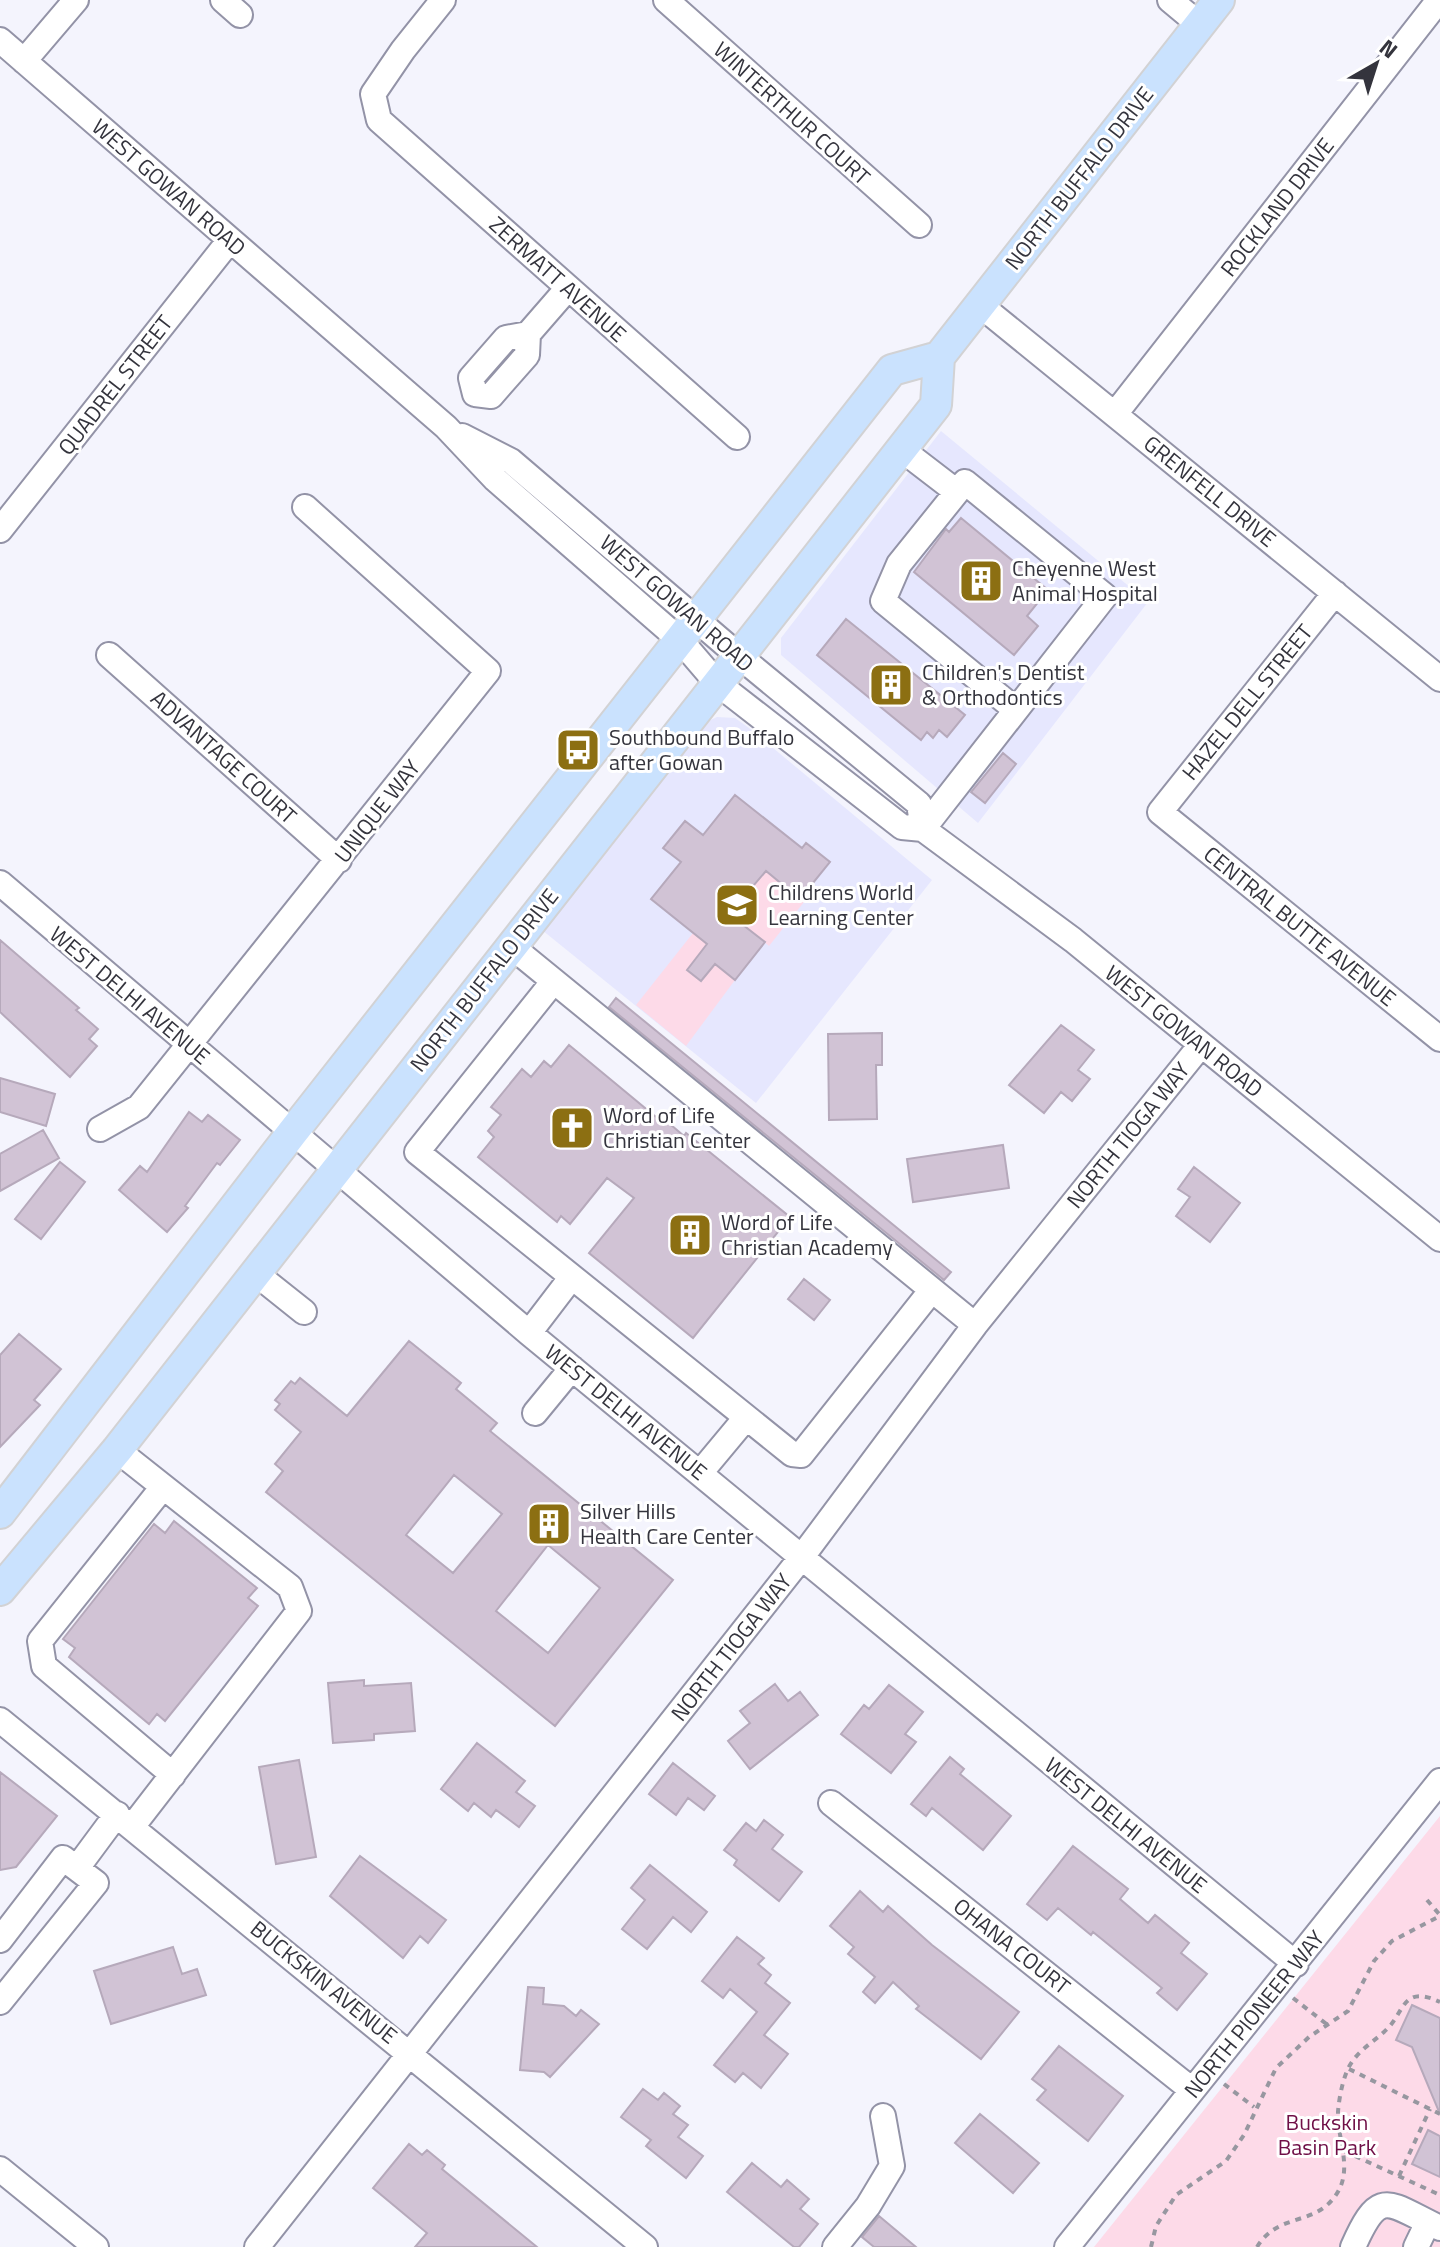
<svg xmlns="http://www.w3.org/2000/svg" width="1440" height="2247" font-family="'Titillium Web',sans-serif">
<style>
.built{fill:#e6e7fe}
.green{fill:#fddae8}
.building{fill:#d1c3d5;stroke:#b6a9bb;stroke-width:2;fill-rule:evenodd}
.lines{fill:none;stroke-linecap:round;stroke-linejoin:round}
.minor-casing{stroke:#9393a7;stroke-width:28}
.major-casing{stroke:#d2d2d4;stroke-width:34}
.path{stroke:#9797a0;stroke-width:4;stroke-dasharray:6 6;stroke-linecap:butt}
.minor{stroke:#fff;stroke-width:24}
.major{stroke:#cae2fe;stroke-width:30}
.labels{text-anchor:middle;stroke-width:6;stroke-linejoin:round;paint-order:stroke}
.street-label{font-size:22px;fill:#34343d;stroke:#fff}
.poi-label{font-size:22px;fill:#34343d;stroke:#fff;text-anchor:start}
.park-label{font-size:22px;fill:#6f0f47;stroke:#fff}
</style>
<rect width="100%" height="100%" fill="#f4f4fd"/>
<path class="built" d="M 941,431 L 1148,602 L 978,823 L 781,655 L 781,638 Z
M 717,717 L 735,718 L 749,728 L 932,880 L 756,1103 L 542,930 L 704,723 Z"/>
<path class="green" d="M 741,852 L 804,902 L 769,946 L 706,895 Z
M 693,933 L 718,952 L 735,980 L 686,1046 L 636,1005 Z
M 1440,1816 L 1440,2247 L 1094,2247 Z"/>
<path class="building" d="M 961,518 L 1048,590 L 1027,616 L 1038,626 L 1014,655 L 914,572 L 946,529 L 949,532 Z
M 846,619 L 965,715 L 947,737 L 939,730 L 933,738 L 927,732 L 921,740 L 817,655 Z
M 1003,753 L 1016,764 L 985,803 L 971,792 Z
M 735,795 L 802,848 L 806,843 L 830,862 L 800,899 L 766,871 L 729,914 L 765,942 L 735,980 L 715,964 L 701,981 L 687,970 L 707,944 L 651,899 L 681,862 L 663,848 L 685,821 L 703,835 Z
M 0,940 L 79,1008 L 76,1010 L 98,1029 L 89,1039 L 97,1046 L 70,1077 L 0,1012 Z
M 616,998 L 951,1272 L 944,1280 L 609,1007 Z
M 1061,1025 L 1094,1050 L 1078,1070 L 1090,1079 L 1072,1101 L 1061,1092 L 1044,1113 L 1009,1085 Z
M 882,1033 L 882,1065 L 876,1065 L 877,1119 L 829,1120 L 828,1034 Z
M 569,1045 L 662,1122 L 664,1119 L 684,1136 L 686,1133 L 790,1217 L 693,1338 L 589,1253 L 634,1198 L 607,1178 L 570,1224 L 561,1216 L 557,1222 L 478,1157 L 494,1137 L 488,1131 L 501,1115 L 491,1107 L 522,1069 L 531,1077 L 544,1061 L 551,1067 Z
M 0,1078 L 55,1094 L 46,1126 L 0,1112 Z
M 189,1112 L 202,1122 L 208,1115 L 240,1140 L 220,1165 L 217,1163 L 185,1206 L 188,1208 L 167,1232 L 119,1190 L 140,1166 L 147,1172 Z
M 43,1130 L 59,1158 L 0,1191 L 0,1154 Z
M 1003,1145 L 1009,1188 L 913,1202 L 907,1159 Z
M 60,1162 L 85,1182 L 41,1239 L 15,1219 Z
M 1194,1167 L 1240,1203 L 1210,1242 L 1176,1216 L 1190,1197 L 1178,1189 Z
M 804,1279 L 830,1300 L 814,1320 L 788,1299 Z
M 19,1334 L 61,1369 L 34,1400 L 40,1405 L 0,1447 L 0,1355 Z
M 409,1341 L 461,1383 L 456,1389 L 497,1423 L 490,1431 L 673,1580 L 555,1726 L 266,1492 L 283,1471 L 275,1464 L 301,1432 L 275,1410 L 280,1404 L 275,1400 L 291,1381 L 295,1384 L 300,1378 L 347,1416 ZM 454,1475 L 502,1514 L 453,1573 L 406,1535 ZM 548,1545 L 600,1588 L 548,1653 L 496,1611 Z
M 174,1521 L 257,1588 L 248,1598 L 258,1606 L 165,1721 L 157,1714 L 149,1724 L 69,1657 L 75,1648 L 63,1639 L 154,1524 L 165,1533 Z
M 364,1680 L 364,1686 L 411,1683 L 415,1731 L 374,1734 L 374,1740 L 333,1743 L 328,1683 Z
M 775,1684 L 788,1701 L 800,1692 L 818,1715 L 750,1769 L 728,1741 L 750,1723 L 740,1711 Z
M 889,1685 L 923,1712 L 905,1734 L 916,1742 L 891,1773 L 841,1734 L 864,1705 L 869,1709 Z
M 477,1743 L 525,1781 L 516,1792 L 535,1806 L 519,1827 L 496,1810 L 491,1817 L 474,1803 L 468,1811 L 441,1789 Z
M 950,1757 L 964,1769 L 960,1774 L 1011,1816 L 983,1850 L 932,1808 L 926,1816 L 911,1804 Z
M 299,1760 L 316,1857 L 276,1864 L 259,1767 Z
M 673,1763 L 715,1796 L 704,1810 L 688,1798 L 676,1815 L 649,1794 Z
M 0,1772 L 57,1816 L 16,1867 L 0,1870 Z
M 764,1820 L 783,1835 L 772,1849 L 802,1872 L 779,1901 L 734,1865 L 737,1860 L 724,1850 L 746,1823 L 756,1831 Z
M 1073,1846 L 1128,1889 L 1120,1899 L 1148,1923 L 1155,1915 L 1189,1943 L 1181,1953 L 1207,1974 L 1177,2010 L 1157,1993 L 1162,1988 L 1093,1932 L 1091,1935 L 1058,1908 L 1047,1920 L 1027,1904 Z
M 360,1856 L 446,1920 L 428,1943 L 420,1936 L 403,1958 L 330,1896 Z
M 650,1865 L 707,1912 L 691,1932 L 673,1917 L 647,1949 L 622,1929 L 645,1900 L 631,1888 Z
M 860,1891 L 883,1912 L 888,1906 L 932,1945 L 1019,2012 L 981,2059 L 916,2009 L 919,2006 L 893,1982 L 875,2003 L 863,1992 L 875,1977 L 848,1954 L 854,1947 L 830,1926 Z
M 737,1937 L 764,1958 L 758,1964 L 771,1975 L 765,1983 L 790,2003 L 764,2035 L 788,2054 L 761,2088 L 743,2073 L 735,2082 L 714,2065 L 757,2012 L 730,1989 L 723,1998 L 702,1981 Z
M 173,1947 L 182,1974 L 197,1969 L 206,1995 L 111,2024 L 94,1971 Z
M 528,1987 L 544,1988 L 543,2004 L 564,2006 L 576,2016 L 581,2010 L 599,2024 L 550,2077 L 544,2072 L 520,2070 Z
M 1412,2005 L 1440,2018 L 1440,2114 L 1412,2047 L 1396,2040 Z
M 1059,2046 L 1123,2096 L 1088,2141 L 1037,2100 L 1046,2090 L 1032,2079 Z
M 643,2089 L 658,2100 L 664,2093 L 680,2106 L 673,2114 L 688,2125 L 678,2137 L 703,2156 L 686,2178 L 646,2146 L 651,2140 L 621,2117 Z
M 980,2114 L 1039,2163 L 1013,2193 L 955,2143 Z
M 1428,2130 L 1440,2136 L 1440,2177 L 1412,2164 Z
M 409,2144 L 422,2155 L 427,2150 L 445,2165 L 442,2169 L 537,2247 L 415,2247 L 427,2233 L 373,2188 Z
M 752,2163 L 781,2187 L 787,2180 L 809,2199 L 800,2209 L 818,2224 L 799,2247 L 794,2247 L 727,2192 Z
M 879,2216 L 916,2247 L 874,2247 L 862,2237 Z"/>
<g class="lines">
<g class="minor-casing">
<path id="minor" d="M 223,0 L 240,15
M 443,0 L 403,50 L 373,94 L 379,120 L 737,437
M 666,0 L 919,225
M 1170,0 L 1200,25
M 0,40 L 446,427 L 495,479 L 681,641 L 717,683 L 902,827 L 923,829 L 1073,940 L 1440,1239
M 24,61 L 76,0
M 980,305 L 1440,679
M 475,394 L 491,396 L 527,355 L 528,334 L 568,288
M 475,394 L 471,378 L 506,338 L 528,334
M 1115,414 L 1439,0
M 462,436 L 511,461 L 739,656 L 919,804 L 923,829
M 901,449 L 957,492
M 0,530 L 230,240
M 1335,593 L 1160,812 L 1440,1039
M 109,655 L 339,860
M 923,829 L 1105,596 L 965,482 L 899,564 L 883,601 L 1016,710
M 0,883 L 529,1333 L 1296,1964
M 511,946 L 975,1325
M 553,982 L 417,1152 L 792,1454 L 801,1455 L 931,1291
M 100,1129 L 139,1107 L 488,671 L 305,507
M 255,1273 L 304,1312
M 529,1333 L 571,1278
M 535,1413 L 572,1368
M 117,1450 L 290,1587 L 299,1611 L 132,1827
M 700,1473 L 745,1419
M 163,1487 L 40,1641 L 44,1666 L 173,1775
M 0,1720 L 645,2247
M 831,1803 L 1192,2090
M 77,1868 L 117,1814
M 0,1940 L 63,1858 L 96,1883 L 0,2002
M 0,2169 L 96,2247
M 257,2247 L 801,1558 L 975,1325 L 1201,1045
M 835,2247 L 868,2206 L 892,2166 L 883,2116
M 1067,2247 L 1440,1781
M 1353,2247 C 1380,2186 1387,2203 1440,2228
M 1416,2247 L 1428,2222"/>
</g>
<g class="major-casing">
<path id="major" d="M 0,1513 L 292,1133 L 892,370 L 939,357
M 0,1590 L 117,1450 L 936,405 L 939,357 L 1219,0"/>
</g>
<path class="path" d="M 1427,1900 L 1440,1915
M 1293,1998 L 1329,2026
M 1349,2069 L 1440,2114
M 1224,2084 L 1254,2107
M 1344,2151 L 1440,2195
M 1399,2176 L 1430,2109
M 1151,2247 L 1156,2226 L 1176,2195 L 1226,2161 L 1244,2135 L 1276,2068 L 1309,2037 L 1348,2011 L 1374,1961 L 1392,1941 L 1440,1916
M 1257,2247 C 1277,2214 1311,2225 1332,2200 C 1356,2173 1337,2142 1338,2112 C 1339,2099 1342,2083 1347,2071 C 1356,2050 1375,2042 1389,2027 C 1405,2009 1404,1985 1440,2002"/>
<use href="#minor" class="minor"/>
<use href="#major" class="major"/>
</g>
<defs>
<g id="building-square" transform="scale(2.3)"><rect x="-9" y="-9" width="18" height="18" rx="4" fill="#8c6f12" stroke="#fff"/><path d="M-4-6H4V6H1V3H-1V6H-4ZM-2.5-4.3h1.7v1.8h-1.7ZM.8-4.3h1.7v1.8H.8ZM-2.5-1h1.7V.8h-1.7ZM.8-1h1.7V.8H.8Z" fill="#fff"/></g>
<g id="bus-square" transform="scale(2.3)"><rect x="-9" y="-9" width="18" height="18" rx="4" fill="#8c6f12" stroke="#fff"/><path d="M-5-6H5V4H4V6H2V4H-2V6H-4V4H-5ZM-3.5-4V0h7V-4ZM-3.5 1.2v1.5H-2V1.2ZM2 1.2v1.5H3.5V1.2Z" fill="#fff"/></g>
<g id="school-square" transform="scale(2.3)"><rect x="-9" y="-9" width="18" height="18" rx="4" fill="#8c6f12" stroke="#fff"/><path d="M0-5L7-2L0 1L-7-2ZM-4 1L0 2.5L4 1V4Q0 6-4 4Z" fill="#fff"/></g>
<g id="church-square" transform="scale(2.3)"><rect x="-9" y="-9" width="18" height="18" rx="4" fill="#8c6f12" stroke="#fff"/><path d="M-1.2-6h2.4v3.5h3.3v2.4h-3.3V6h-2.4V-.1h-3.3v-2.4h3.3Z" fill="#fff"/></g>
</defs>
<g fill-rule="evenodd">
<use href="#building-square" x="981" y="581"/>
<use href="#building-square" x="891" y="685"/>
<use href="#bus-square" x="578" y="750"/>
<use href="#school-square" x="737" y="905"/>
<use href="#church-square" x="572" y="1128"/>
<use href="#building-square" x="690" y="1235"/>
<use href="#building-square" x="549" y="1524"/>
</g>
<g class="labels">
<g class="street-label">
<text transform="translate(792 113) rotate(42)" y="8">WINTERTHUR COURT</text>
<text transform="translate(1079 178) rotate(-52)" y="8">NORTH BUFFALO DRIVE</text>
<text transform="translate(169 187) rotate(41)" y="8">WEST GOWAN ROAD</text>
<text transform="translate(1277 207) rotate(-52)" y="8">ROCKLAND DRIVE</text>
<text transform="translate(558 279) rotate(42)" y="8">ZERMATT AVENUE</text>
<text transform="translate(115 385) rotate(-52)" y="8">QUADREL STREET</text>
<text transform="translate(1210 491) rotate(39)" y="8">GRENFELL DRIVE</text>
<text transform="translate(677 603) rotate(41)" y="8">WEST GOWAN ROAD</text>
<text transform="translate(1247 702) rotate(-51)" y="8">HAZEL DELL STREET</text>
<text transform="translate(224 757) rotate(42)" y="8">ADVANTAGE COURT</text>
<text transform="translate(377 811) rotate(-52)" y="8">UNIQUE WAY</text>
<text transform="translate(1300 926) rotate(39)" y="8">CENTRAL BUTTE AVENUE</text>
<text transform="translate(484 980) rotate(-52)" y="8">NORTH BUFFALO DRIVE</text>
<text transform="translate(130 995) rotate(40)" y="8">WEST DELHI AVENUE</text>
<text transform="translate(1184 1031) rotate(39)" y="8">WEST GOWAN ROAD</text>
<text transform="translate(1128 1135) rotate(-51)" y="8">NORTH TIOGA WAY</text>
<text transform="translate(626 1412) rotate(39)" y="8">WEST DELHI AVENUE</text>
<text transform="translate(731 1647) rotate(-52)" y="8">NORTH TIOGA WAY</text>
<text transform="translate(1126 1825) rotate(39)" y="8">WEST DELHI AVENUE</text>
<text transform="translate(1012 1946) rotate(38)" y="8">OHANA COURT</text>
<text transform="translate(324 1982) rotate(39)" y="8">BUCKSKIN AVENUE</text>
<text transform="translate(1254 2014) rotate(-51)" y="8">NORTH PIONEER WAY</text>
</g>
<g class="poi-label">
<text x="1012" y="576">Cheyenne West<tspan x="1012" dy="25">Animal Hospital</tspan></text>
<text x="922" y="680">Children's Dentist<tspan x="922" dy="25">&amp; Orthodontics</tspan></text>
<text x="609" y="745">Southbound Buffalo<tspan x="609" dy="25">after Gowan</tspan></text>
<text x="768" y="900">Childrens World<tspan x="768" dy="25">Learning Center</tspan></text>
<text x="603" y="1123">Word of Life<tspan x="603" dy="25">Christian Center</tspan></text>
<text x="721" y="1230">Word of Life<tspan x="721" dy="25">Christian Academy</tspan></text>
<text x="580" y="1519">Silver Hills<tspan x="580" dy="25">Health Care Center</tspan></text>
</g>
<g class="park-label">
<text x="1327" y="2130">Buckskin<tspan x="1327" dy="25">Basin Park</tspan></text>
</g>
</g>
<g transform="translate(1376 64) rotate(39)" stroke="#ffffff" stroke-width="6" paint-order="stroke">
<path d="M0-6L14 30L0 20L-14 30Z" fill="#34343d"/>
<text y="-12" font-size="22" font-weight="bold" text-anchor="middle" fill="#34343d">N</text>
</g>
</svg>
